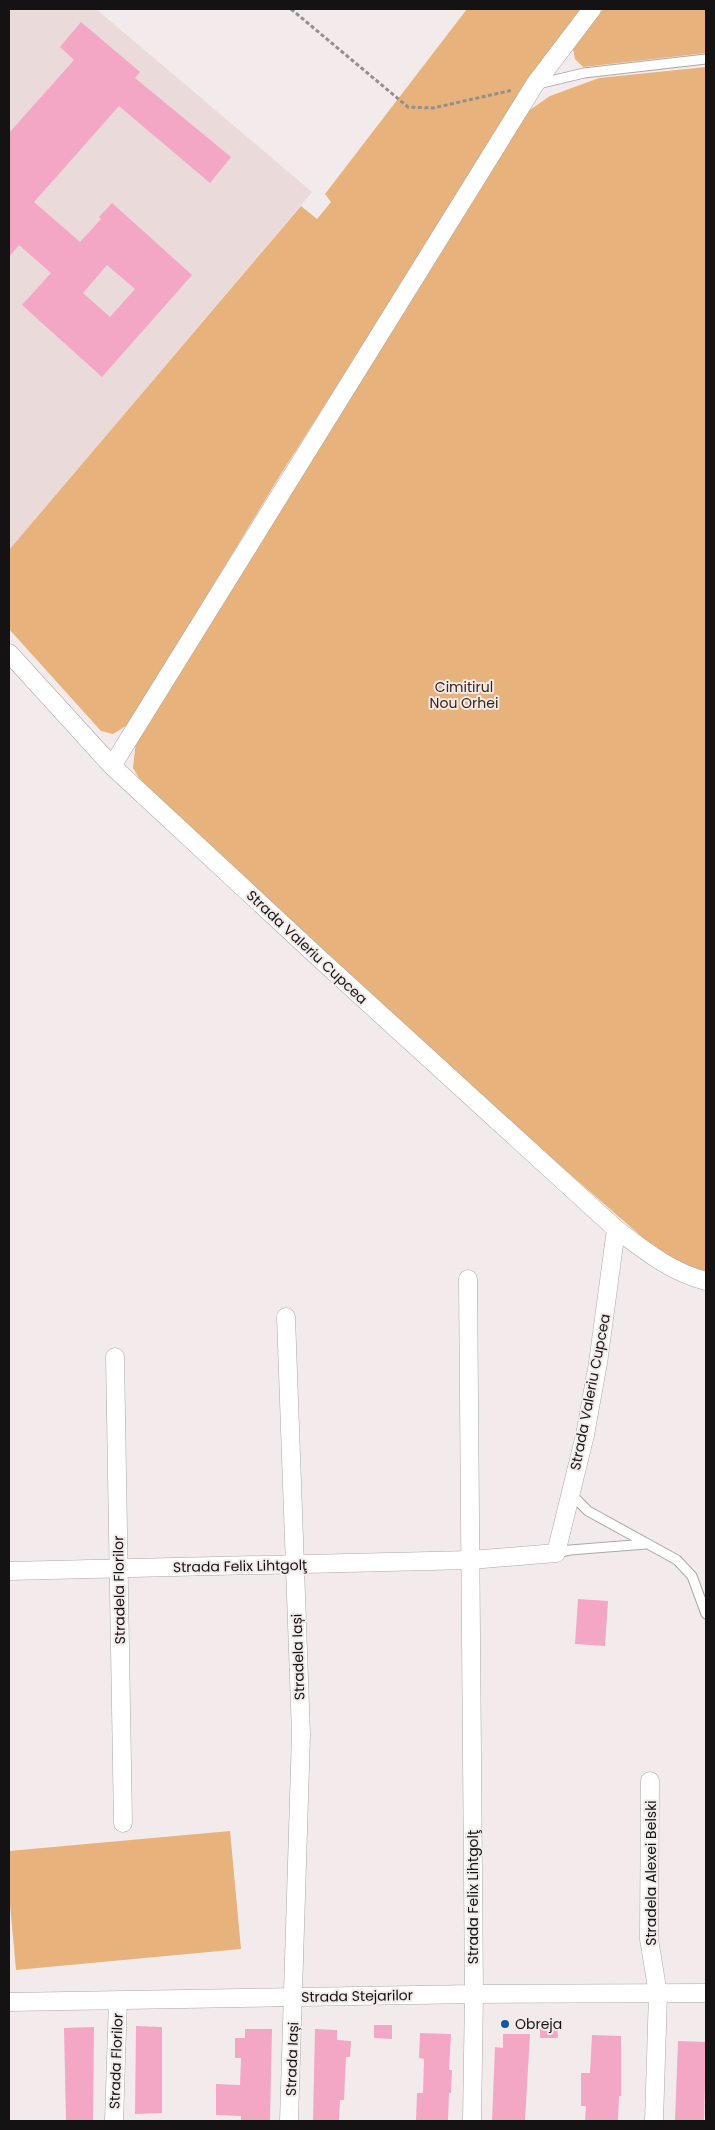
<svg xmlns="http://www.w3.org/2000/svg" width="715" height="2130" font-family="Poppins,sans-serif">
<style>
.built{fill:#eadada}
.green{fill:#e7b27c}
.building{fill:#f4a6c5;fill-rule:evenodd}
.lines{fill:none;stroke-linecap:round;stroke-linejoin:round}
.lane-casing{stroke:#ada7a6;stroke-width:11}
.street-casing{stroke:#ada7a6;stroke-width:19}
.path{stroke:#948f8f;stroke-width:3;stroke-dasharray:4 2.5;stroke-linecap:butt}
.lane{stroke:#fff;stroke-width:9}
.street{stroke:#fff;stroke-width:18}
.poi-dot{fill:#1555a5;stroke:#f3ebeb;stroke-width:2}
.labels{text-anchor:middle;stroke-width:4;stroke-linejoin:round;paint-order:stroke}
.park-label{font-size:14px;fill:#3a2309;stroke:#f3ebeb}
.street-label{font-size:14px;fill:#141212;stroke:#f3ebeb}
.poi-label{font-size:14px;fill:#141212;stroke:#f3ebeb;text-anchor:start}
</style>
<rect width="100%" height="100%" fill="#f3ebeb"/>
<path class="built" d="M 9,9 L 96,9 L 312,192 L 9,550 Z"/>
<path class="green" d="M 467,9 L 582,9 L 524,91 L 279,477 L 129,724 L 113,734 L 101,731 L 9,629 L 9,550 L 301,206 L 317,219 L 331,202 L 325,194 Z
M 603,9 L 706,9 L 706,53 L 583,67 L 575,59 L 573,49 Z
M 706,67 L 706,1271 L 684,1267 L 657,1250 L 533,1142 L 142,783 L 133,768 L 136,741 L 527,112 L 550,96 L 599,78 Z
M 230,1831 L 241,1949 L 16,1970 L 9,1893 L 9,1851 Z"/>
<path class="building" d="M 81,22 L 140,72 L 135,78 L 231,157 L 210,183 L 119,106 L 34,202 L 80,242 L 101,219 L 99,217 L 112,203 L 192,275 L 102,377 L 22,305 L 51,273 L 19,245 L 9,257 L 9,133 L 74,60 L 60,47 ZM 107,265 L 135,289 L 110,317 L 83,293 Z
M 578,1599 L 608,1601 L 605,1646 L 575,1644 Z
M 540,2020 L 557,2020 L 558,2038 L 540,2038 Z
M 374,2025 L 392,2025 L 392,2039 L 374,2038 Z
M 136,2026 L 162,2027 L 162,2113 L 135,2114 Z
M 94,2027 L 93,2121 L 66,2121 L 64,2028 Z
M 245,2029 L 272,2029 L 270,2121 L 241,2121 L 241,2116 L 216,2115 L 216,2084 L 240,2085 L 241,2058 L 235,2058 L 235,2038 L 245,2038 Z
M 315,2029 L 337,2030 L 337,2040 L 351,2041 L 350,2057 L 346,2057 L 344,2100 L 340,2100 L 339,2121 L 313,2121 Z
M 420,2033 L 451,2034 L 449,2070 L 452,2070 L 451,2093 L 449,2093 L 448,2121 L 416,2121 L 417,2093 L 423,2093 L 424,2059 L 419,2058 Z
M 503,2034 L 530,2034 L 525,2121 L 492,2121 L 495,2047 L 503,2048 Z
M 592,2035 L 621,2036 L 621,2096 L 619,2096 L 618,2121 L 585,2121 L 586,2106 L 581,2106 L 581,2073 L 590,2073 Z
M 678,2041 L 706,2042 L 704,2121 L 675,2121 Z"/>
<g class="lines">
<g class="lane-casing">
<path id="lane" d="M 538,84 L 584,73 L 706,59
M 570,1493 L 588,1511 L 677,1560 L 692,1576 L 706,1614
M 556,1553 L 570,1550 L 646,1544"/>
</g>
<g class="street-casing">
<path id="street" d="M 9,653 L 112,766 L 320,959 L 616,1229 C 645,1251 671,1272 706,1281
M 112,766 L 535,84 L 592,9
M 468,1279 L 474,1994 L 472,2121
M 286,1317 L 301,1734 L 289,2121
M 115,1357 L 123,1823
M 9,1571 L 471,1560 L 556,1553 L 585,1435 L 598,1363 L 616,1229
M 650,1781 L 649,1939 L 658,1994 L 654,2121
M 9,2002 L 474,1994 L 706,1993
M 114,2121 L 118,2000"/>
</g>
<path class="path" d="M 291,9 L 408,107 L 433,108 L 513,90"/>
<use href="#lane" class="lane"/>
<use href="#street" class="street"/>
</g>
<circle class="poi-dot" cx="505" cy="2024" r="5"/>
<g class="labels">
<g class="park-label">
<text x="464" y="692">Cimitirul<tspan x="464" dy="16">Nou Orhei</tspan></text>
</g>
<g class="street-label">
<text transform="translate(307 947) rotate(43)" y="5">Strada Valeriu Cupcea</text>
<text transform="translate(590 1392) rotate(-79)" y="5">Strada Valeriu Cupcea</text>
<text transform="translate(240 1566) rotate(-1)" y="5">Strada Felix Lihtgolţ</text>
<text transform="translate(119 1590) rotate(-91)" y="5">Stradela Florilor</text>
<text transform="translate(298 1657) rotate(-92)" y="5">Stradela Iași</text>
<text transform="translate(651 1873) rotate(-90)" y="5">Stradela Alexei Belski</text>
<text transform="translate(473 1897) rotate(-90)" y="5">Strada Felix Lihtgolţ</text>
<text transform="translate(357 1996) rotate(-1)" y="5">Strada Stejarilor</text>
<text transform="translate(292 2059) rotate(-88)" y="5">Strada Iași</text>
<text transform="translate(116 2061) rotate(-88)" y="5">Strada Florilor</text>
</g>
<g class="poi-label">
<text x="515" y="2029">Obreja</text>
</g>
</g>
<rect width="715" height="2130" fill="none" stroke="#141212" stroke-width="20"/>
</svg>
